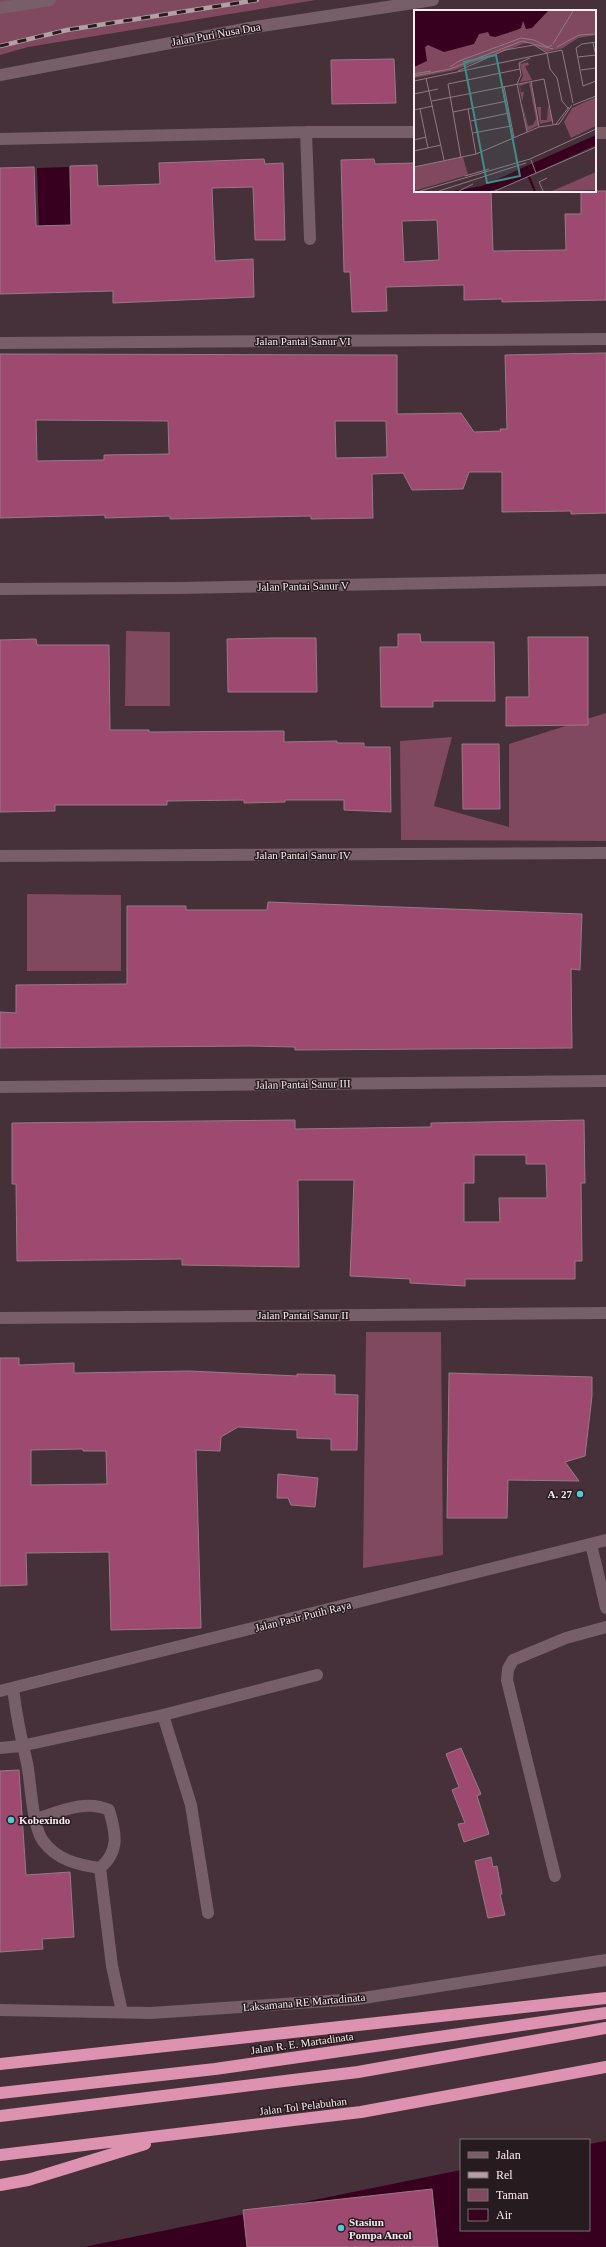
<svg xmlns="http://www.w3.org/2000/svg" width="606" height="2247" font-family="'Times New Roman',serif">
<style>
.green{fill:#804960}
.water{fill:#38001e}
.building{fill:#9e4970;stroke:#967b85;fill-rule:evenodd}
.lines{fill:none;stroke-linecap:round;stroke-linejoin:round}
.minor{stroke:#775e68;stroke-width:12}
.highway{stroke:#de92b1;stroke-width:12}
.rail-casing{stroke:#b3a0a7;stroke-width:4.5}
.rail{stroke:#261b1f;stroke-width:3;stroke-dasharray:9;stroke-linecap:butt}
.poi-dot{fill:#52cbd7;stroke:#261b1f;stroke-width:1.5}
.labels{text-anchor:middle;stroke-width:3;stroke-linejoin:round;paint-order:stroke}
.street-label{font-size:11px;fill:#fcecf2;stroke:#261b1f}
.poi-label{font-size:11px;font-weight:bold;fill:#fcecf2;stroke:#261b1f;text-anchor:start}
.inset-river{fill:none;stroke:#38001e;stroke-width:2}
.inset-road{fill:none;stroke:#8f7b83;stroke-width:1}
.view{fill:#3e8e88;fill-opacity:0.15;stroke:#3e8e88;stroke-width:2}
.inset-edge{fill:none;stroke:#fcecf2;stroke-width:2}
</style>
<rect width="100%" height="100%" fill="#463039"/>
<path class="green" d="M 0,0 L 316,0 L 28,47 L 0,55 Z
M 126,631 L 170,632 L 170,706 L 125,706 Z
M 606,713 L 606,841 L 401,840 L 400,741 L 452,737 L 434,806 L 509,827 L 509,744 Z
M 27,894 L 121,895 L 121,971 L 27,971 Z
M 366,1332 L 441,1332 L 443,1555 L 363,1568 Z"/>
<path class="water" d="M 69,167 L 71,226 L 39,226 L 37,168 Z
M 606,2141 L 606,2247 L 84,2247 L 461,2170 L 461,2230 L 589,2230 L 589,2144 Z"/>
<path class="building" d="M 394,59 L 396,103 L 332,104 L 331,60 Z
M 264,159 L 265,164 L 283,163 L 285,240 L 255,240 L 253,187 L 212,188 L 215,261 L 253,259 L 254,297 L 113,303 L 113,291 L 0,294 L 0,168 L 34,167 L 36,226 L 71,225 L 70,166 L 97,165 L 98,186 L 160,184 L 159,163 Z
M 374,159 L 375,164 L 415,163 L 415,191 L 491,191 L 493,251 L 566,250 L 565,214 L 581,214 L 581,191 L 606,191 L 606,300 L 502,302 L 502,299 L 464,300 L 464,285 L 386,287 L 387,311 L 352,312 L 350,272 L 344,272 L 341,160 ZM 437,220 L 439,260 L 404,262 L 402,221 Z
M 606,353 L 606,513 L 571,514 L 571,511 L 502,512 L 502,472 L 469,472 L 463,489 L 412,490 L 403,473 L 372,474 L 373,518 L 311,519 L 311,516 L 170,519 L 170,516 L 105,518 L 105,515 L 0,518 L 0,354 L 397,355 L 397,414 L 461,413 L 474,432 L 501,431 L 500,429 L 507,429 L 505,355 ZM 36,420 L 168,421 L 169,454 L 104,455 L 104,460 L 37,461 ZM 335,421 L 386,421 L 387,457 L 336,458 Z
M 398,634 L 420,634 L 421,642 L 494,642 L 495,701 L 433,701 L 433,707 L 381,707 L 380,647 L 398,647 Z
M 528,637 L 588,637 L 588,725 L 506,726 L 506,697 L 529,697 Z
M 269,638 L 316,638 L 317,692 L 228,692 L 227,639 Z
M 36,639 L 37,645 L 109,645 L 110,730 L 149,730 L 149,732 L 284,731 L 284,742 L 337,741 L 337,743 L 364,743 L 364,747 L 390,747 L 391,812 L 344,810 L 344,800 L 285,800 L 285,802 L 244,803 L 244,800 L 167,801 L 167,805 L 55,805 L 55,811 L 0,812 L 0,640 Z
M 462,744 L 499,744 L 500,809 L 463,809 Z
M 268,902 L 582,914 L 580,970 L 571,969 L 572,1048 L 295,1050 L 295,1047 L 249,1046 L 0,1048 L 0,1012 L 16,1013 L 16,985 L 127,984 L 127,906 L 186,906 L 186,910 L 267,910 Z
M 295,1120 L 295,1129 L 431,1127 L 431,1123 L 584,1120 L 585,1183 L 581,1183 L 582,1261 L 575,1261 L 575,1279 L 465,1279 L 465,1286 L 410,1283 L 410,1279 L 350,1276 L 354,1180 L 298,1180 L 299,1267 L 182,1265 L 182,1259 L 17,1261 L 16,1184 L 12,1184 L 12,1123 ZM 474,1155 L 526,1155 L 526,1164 L 546,1164 L 547,1198 L 499,1198 L 500,1222 L 464,1222 L 464,1183 L 474,1183 Z
M 0,1358 L 19,1358 L 19,1365 L 74,1363 L 74,1373 L 189,1371 L 297,1376 L 297,1374 L 335,1375 L 335,1394 L 358,1395 L 357,1450 L 331,1450 L 331,1439 L 297,1438 L 297,1430 L 238,1427 L 221,1437 L 220,1451 L 196,1450 L 201,1628 L 111,1630 L 109,1552 L 26,1553 L 27,1585 L 0,1586 ZM 83,1449 L 83,1451 L 106,1451 L 107,1484 L 31,1485 L 31,1450 Z
M 449,1373 L 592,1377 L 592,1396 L 585,1456 L 565,1462 L 579,1481 L 508,1480 L 507,1518 L 447,1518 Z
M 278,1474 L 318,1478 L 315,1507 L 291,1505 L 288,1498 L 277,1498 Z
M 461,1748 L 481,1794 L 477,1796 L 489,1834 L 464,1842 L 458,1824 L 465,1823 L 452,1790 L 459,1787 L 446,1754 Z
M 19,1770 L 26,1875 L 70,1872 L 74,1937 L 42,1939 L 43,1949 L 0,1952 L 0,1771 Z
M 491,1857 L 493,1867 L 497,1866 L 502,1894 L 500,1894 L 505,1915 L 488,1918 L 475,1861 Z
M 432,2189 L 438,2247 L 247,2247 L 243,2210 Z"/>
<g class="lines">
<path class="minor" d="M 0,8 L 50,0
M 0,75 L 255,27 L 433,0
M 306,132 L 310,239
M 595,133 L 606,133
M 0,139 L 306,132 L 415,132
M 0,343 L 606,339
M 0,589 L 178,588 L 606,580
M 0,856 L 606,853
M 0,1087 L 606,1081
M 0,1318 L 606,1313
M 591,1544 L 606,1608
M 13,1688 C 16,1714 21,1738 27,1763 C 31,1783 32,1826 43,1841 C 57,1860 78,1865 100,1868 L 112,1966 L 122,2012
M 0,1691 L 606,1540
M 163,1715 L 317,1675
M 0,1748 L 21,1746 L 163,1715 L 191,1805 L 208,1913
M 36,1819 C 59,1812 85,1799 109,1810 C 116,1833 120,1851 100,1868
M 555,1876 L 507,1680 L 508,1669 L 513,1660 L 566,1638 L 606,1627
M 0,2010 L 151,2013 L 357,1999 L 606,1960"/>
<path class="highway" d="M 0,2064 L 606,1998
M 0,2093 L 215,2069 L 606,2013
M 0,2116 L 358,2072 L 606,2028
M 0,2155 L 361,2112 L 606,2067
M 0,2185 L 28,2180 L 145,2144"/>
<g class="rail-casing">
<path id="rail" d="M 0,46 L 67,30 L 257,0"/>
</g>
<use href="#rail" class="rail"/>
</g>
<g class="poi-dot">
<circle cx="580" cy="1494" r="4"/>
<circle cx="11" cy="1820" r="4"/>
<circle cx="341" cy="2228" r="4"/>
</g>
<g class="labels">
<g class="street-label">
<text transform="translate(216 34) rotate(-10)" y="4">Jalan Puri Nusa Dua</text>
<text x="303" y="345">Jalan Pantai Sanur VI</text>
<text transform="translate(303 586) rotate(-1)" y="4">Jalan Pantai Sanur V</text>
<text x="303" y="859">Jalan Pantai Sanur IV</text>
<text transform="translate(303 1084) rotate(-1)" y="4">Jalan Pantai Sanur III</text>
<text x="303" y="1319">Jalan Pantai Sanur II</text>
<text transform="translate(303 1616) rotate(-14)" y="4">Jalan Pasir Putih Raya</text>
<text transform="translate(304 2002) rotate(-5)" y="4">Laksamana RE Martadinata</text>
<text transform="translate(302 2043) rotate(-8)" y="4">Jalan R. E. Martadinata</text>
<text transform="translate(303 2106) rotate(-7)" y="4">Jalan Tol Pelabuhan</text>
</g>
<g class="poi-label">
<text x="572" y="1498" text-anchor="end">A. 27</text>
<text x="19" y="1824">Kobexindo</text>
<text x="349" y="2226">Stasiun<tspan x="349" dy="13">Pompa Ancol</tspan></text>
</g>
</g>
<g transform="translate(414 10)">
<rect width="182" height="182" fill="#463039"/>
<path d="M 0,1 L 182,1 L 182,25 L 164,28 L 149,38 L 133,42 L 117,33 L 109,34 L 41,60 L 0,68 ZM 105,50 L 107,54 L 114,52 L 115,55 L 111,56 L 118,70 L 106,72 L 109,66 ZM 115,73 L 117,73 L 125,115 L 113,121 L 105,74 L 115,73 L 106,76 L 107,82 L 110,82 L 108,92 L 114,116 L 119,115 L 122,109 ZM 182,87 L 182,116 L 157,128 L 150,112 L 158,98 ZM 134,95 L 139,111 L 126,114 L 123,97 L 127,97 L 127,110 L 133,110 ZM 49,147 L 54,165 L 0,181 L 0,157 ZM 182,162 L 182,180 L 138,181 Z" fill="#804960"/>
<path d="M 0,1 L 134,1 L 118,18 L 112,19 L 109,11 L 107,18 L 103,20 L 81,27 L 76,26 L 74,22 L 65,24 L 60,34 L 30,42 L 14,35 L 11,37 L 13,51 L 0,57 ZM 182,125 L 182,135 L 88,178 L 75,181 L 39,181 L 68,176 Z" fill="#38001e"/>
<path class="inset-river" d="M 114,165 L 121,181"/>
<path class="inset-road" d="M 182,32 L 168,34 L 162,38 L 169,76 L 182,71M 179,33 L 182,46M 139,34 L 159,1M 143,37 L 165,25 L 182,24M 164,47 L 182,45M 36,57 L 45,51 L 107,28 L 120,30 L 134,37 L 138,35M 167,60 L 182,58M 44,61 L 91,40 L 120,35 L 133,43 L 136,59 L 143,68 L 148,91 L 154,98M 0,64 L 17,61M 0,66 L 36,59 L 108,31 L 139,39M 12,68 L 30,150M 0,71 L 148,40 L 159,93M 117,71 L 125,117M 90,76 L 100,128M 0,84 L 24,79M 18,91 L 130,69 L 139,114M 159,95 L 182,86M 6,99 L 14,138M 54,99 L 62,144M 0,100 L 19,96M 39,102 L 93,91M 57,111 L 95,103M 142,114 L 155,97M 113,122 L 103,74 L 107,65 L 105,53 L 116,48M 59,123 L 97,116M 0,130 L 12,127M 0,141 L 27,135M 47,148 L 34,74 L 106,59M 117,150 L 122,163M 0,157 L 62,144 L 125,117 L 145,114 L 158,95M 51,166 L 75,159M 6,181 L 116,149 L 182,119M 25,181 L 112,153M 45,181 L 59,174M 81,181 L 182,137M 129,181 L 125,172 L 133,168"/>
<path class="view" d="M 82,45 L 106,166 L 73,173 L 50,52 Z"/>
<rect width="182" height="182" class="inset-edge"/>
</g>
<rect x="460" y="2139" width="130" height="92" fill="#261b1f" stroke="#7c6f73"/>
<rect x="468" y="2152" width="20" height="6" fill="#775e68" stroke="#7c6f73"/>
<text x="496" y="2159" font-size="12" fill="#fcecf2">Jalan</text>
<rect x="468" y="2172" width="20" height="6" fill="#b3a0a7" stroke="#7c6f73"/>
<text x="496" y="2179" font-size="12" fill="#fcecf2">Rel</text>
<rect x="468" y="2189" width="20" height="12" fill="#804960" stroke="#7c6f73"/>
<text x="496" y="2199" font-size="12" fill="#fcecf2">Taman</text>
<rect x="468" y="2209" width="20" height="12" fill="#38001e" stroke="#7c6f73"/>
<text x="496" y="2219" font-size="12" fill="#fcecf2">Air</text>
</svg>
